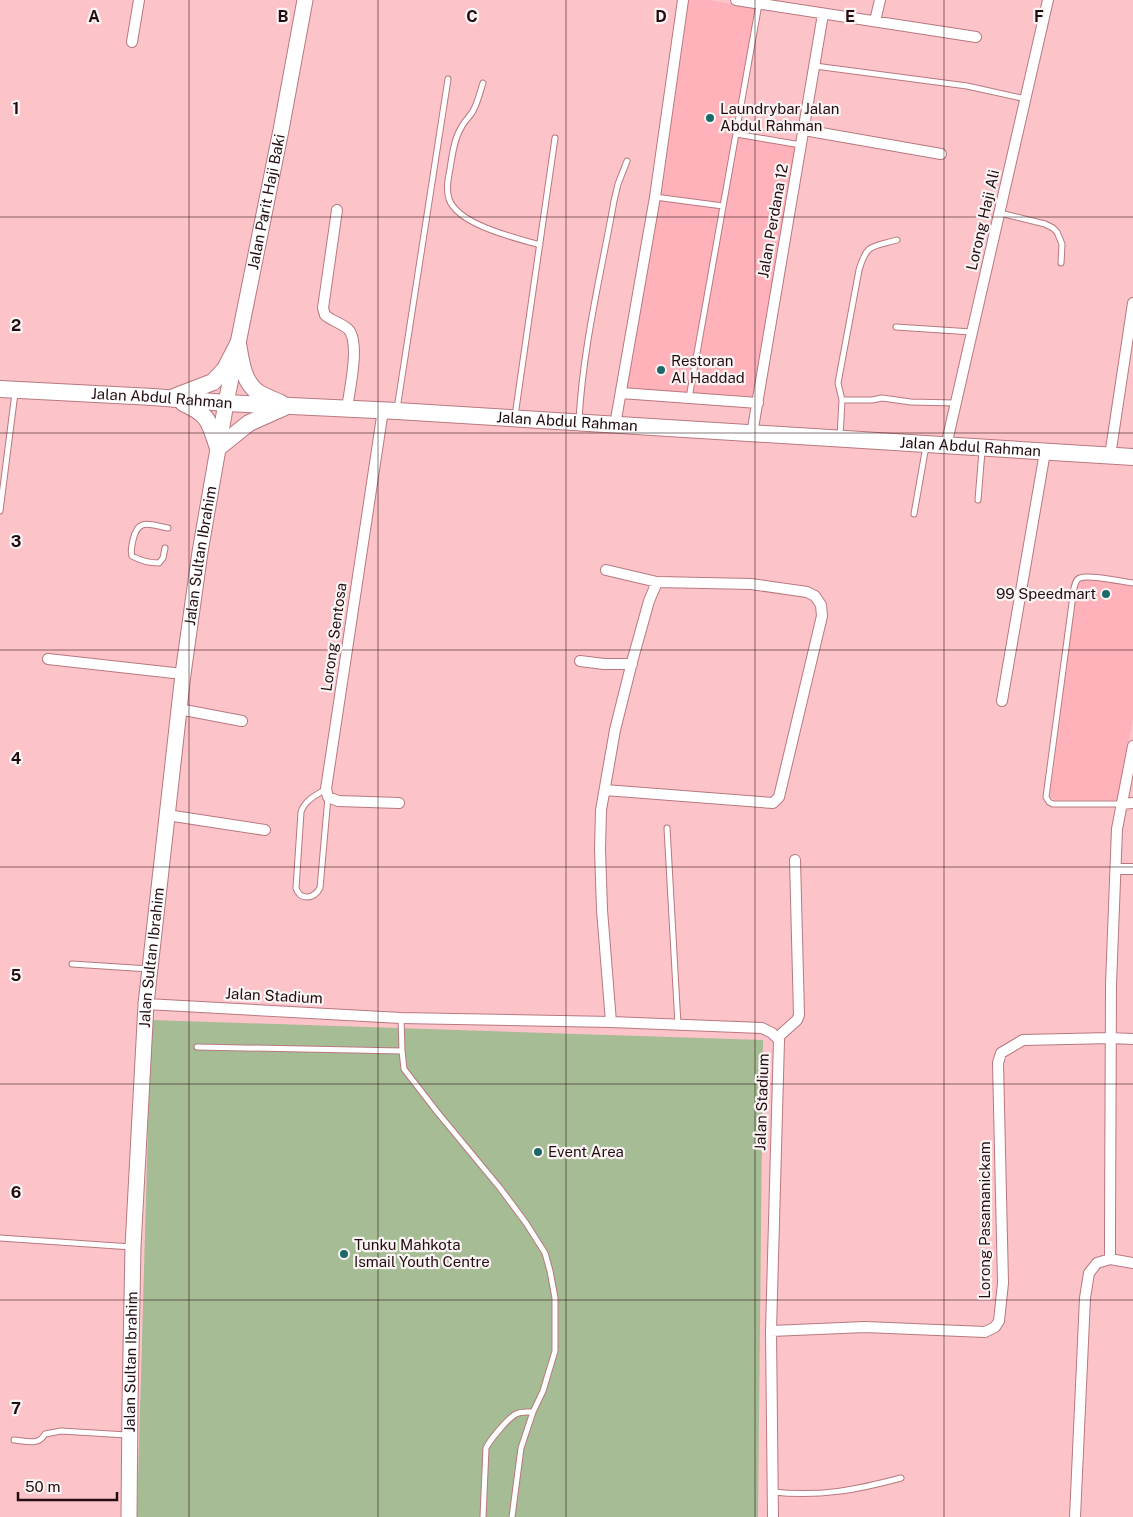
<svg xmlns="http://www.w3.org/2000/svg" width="1133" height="1517" font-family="'Public Sans',sans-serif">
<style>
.built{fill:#ffb2ba}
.green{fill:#a5bc95}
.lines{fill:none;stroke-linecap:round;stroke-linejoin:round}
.lane-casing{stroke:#b8787f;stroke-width:7}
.street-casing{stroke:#b8787f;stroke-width:12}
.secondary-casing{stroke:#b8787f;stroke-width:17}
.primary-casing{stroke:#b8787f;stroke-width:18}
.lane{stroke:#fff;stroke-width:5}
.street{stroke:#fff;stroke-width:10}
.secondary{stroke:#fff;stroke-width:15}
.primary{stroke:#fff;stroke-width:16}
.grid{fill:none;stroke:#240d10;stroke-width:1;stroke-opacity:0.55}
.poi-dot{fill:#1d6967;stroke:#fbf4f4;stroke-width:2}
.labels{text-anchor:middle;stroke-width:4.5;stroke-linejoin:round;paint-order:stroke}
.poi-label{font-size:15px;fill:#240d10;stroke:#fbf4f4;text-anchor:start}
.street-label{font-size:15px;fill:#240d10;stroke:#fbf4f4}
.grid-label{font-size:16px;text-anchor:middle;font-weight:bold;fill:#240d10;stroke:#fbf4f4;stroke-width:4.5;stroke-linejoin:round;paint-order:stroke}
</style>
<rect width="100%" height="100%" fill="#fcc4c9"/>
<path class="built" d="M 688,0 L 708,0 L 755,8 L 733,136 L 796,147 L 753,398 L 626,389 L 661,193 Z
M 1089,579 L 1133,586 L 1133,719 L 1117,800 L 1055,800 L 1050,797 L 1077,588 L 1079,583 L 1081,580 Z"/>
<path class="green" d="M 151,1020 L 763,1040 L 758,1517 L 137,1517 Z"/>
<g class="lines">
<g class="lane-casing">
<path id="lane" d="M 815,66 L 967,86 L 1026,99
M 483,83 C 480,92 478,101 474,109 C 471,116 464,121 461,128 C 454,139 452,156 450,169 C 448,179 446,189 449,199 C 458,225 516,238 540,245
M 736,134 L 801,145
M 655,197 L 723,206
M 1000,213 L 1045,224 L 1053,228 L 1057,232 L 1062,244 L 1061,263
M 896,327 L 972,332
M 689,398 L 759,4
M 842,400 L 838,383 L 859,270 C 867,243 872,247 897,240
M 397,409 L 448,79
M 515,416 L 555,138
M 579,420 C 583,346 601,274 614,201 L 618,184 L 627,161
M 840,437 L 842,400 L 872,400 L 882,398 L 911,402 L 955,403
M 978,500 L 982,451
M 0,511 L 15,393
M 914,514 L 926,446
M 165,548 L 163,558 L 159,563 C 149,563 141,561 132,556 C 130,551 132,546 133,540 C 138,517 150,525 168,528
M 326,789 C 316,795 305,800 301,812 L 296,888 C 300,901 314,899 320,888 L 328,797
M 1121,804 L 1053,804 L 1049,802 L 1046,797 L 1074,588 C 1075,584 1076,579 1080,578 C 1088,574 1123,582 1133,583
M 667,828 L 678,1025
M 72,964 L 149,969
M 401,1018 L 402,1051 L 404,1069 L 438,1113 L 500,1188 L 526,1223 L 545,1253 L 550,1271 L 555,1298 L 555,1351 L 543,1391 L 533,1412 L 521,1448 L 512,1517
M 197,1047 L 402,1051
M 0,1238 L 132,1247
M 14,1440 C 25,1441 39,1446 45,1434 L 61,1431 L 127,1435
M 773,1492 C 820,1497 856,1490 901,1478
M 483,1517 L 486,1448 C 490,1440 508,1418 516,1414 C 521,1411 527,1412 533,1412"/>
</g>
<g class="street-casing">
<path id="street" d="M 736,0 L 976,37
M 875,21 L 880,0
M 132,42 L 139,0
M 804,130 L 941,154
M 337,210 L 323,308 L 325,315 C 332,321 341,323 348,329 C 361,342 349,391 347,409
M 621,393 L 758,403
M 383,410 L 326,789 L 328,797 L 338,801 L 399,803
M 615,425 L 655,197 L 683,0
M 752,434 L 823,14
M 946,446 L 1048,0
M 1110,456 L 1133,303
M 48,659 L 183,674
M 580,661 L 604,664 L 632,664
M 1002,701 L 1045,452
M 179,709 L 242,721
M 1133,746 L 1117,829 L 1111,984 L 1110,1232 L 1110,1259 L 1133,1263
M 605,790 L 773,803 L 779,797 L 822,616 L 821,605 L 815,596 L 807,592 L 751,584 L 657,582 L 606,570
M 1121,804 L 1133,803
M 167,815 L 265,830
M 1116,869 L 1133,869
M 146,1004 L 401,1018 L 611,1022 L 762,1028 L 772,1033 L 779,1040 L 771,1331 L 773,1517
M 611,1022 L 602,910 L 600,849 L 601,810 L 615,730 L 632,662 L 649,601 L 657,582
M 777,1038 L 797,1020 L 799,1015 L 795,860
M 771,1331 L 865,1327 L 985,1332 L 995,1327 L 999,1321 L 1003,1283 L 998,1063 L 1001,1053 L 1023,1040 L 1111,1038 L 1133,1039
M 1075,1517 L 1085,1298 L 1089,1273 L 1097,1263 L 1110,1259"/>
</g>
<g class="secondary-casing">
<g id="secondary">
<path id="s1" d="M 129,1517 L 130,1403 L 133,1247 L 146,1004 L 183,674 L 200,552 L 226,403 L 281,130 L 305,0"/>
</g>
</g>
<g class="primary-casing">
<g id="primary">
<path d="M 238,344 C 241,360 243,383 259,393 C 266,397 274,400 281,403"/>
<path id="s2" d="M 0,389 L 153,397 L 226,403 L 397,411 L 1133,457"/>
<path d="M 174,397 L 213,382 L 225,369 L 238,344"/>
<path d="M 183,403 C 210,415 209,422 218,448 L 249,423 L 285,407"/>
</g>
</g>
<use href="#lane" class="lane"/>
<use href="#street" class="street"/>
<use href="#secondary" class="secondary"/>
<use href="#primary" class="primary"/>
</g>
<path class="grid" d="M 189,0 L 189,1517M 378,0 L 378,1517M 566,0 L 566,1517M 755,0 L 755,1517M 944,0 L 944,1517M 0,217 L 1133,217M 0,433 L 1133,433M 0,650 L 1133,650M 0,867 L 1133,867M 0,1084 L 1133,1084M 0,1300 L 1133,1300"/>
<g class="poi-dot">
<circle cx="710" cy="118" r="5"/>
<circle cx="661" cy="370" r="5"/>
<circle cx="1106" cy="594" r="5"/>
<circle cx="538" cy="1152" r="5"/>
<circle cx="344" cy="1254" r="5"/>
</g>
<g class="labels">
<g class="poi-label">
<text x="720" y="114">Laundrybar Jalan<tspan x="720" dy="17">Abdul Rahman</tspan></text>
<text x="671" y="366">Restoran<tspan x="671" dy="17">Al Haddad</tspan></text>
<text x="1096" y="599" text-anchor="end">99 Speedmart</text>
<text x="548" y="1157">Event Area</text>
<text x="354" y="1250">Tunku Mahkota<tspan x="354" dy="17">Ismail Youth Centre</tspan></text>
</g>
<g class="street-label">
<text dy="5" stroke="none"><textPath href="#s1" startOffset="1325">Jalan Parit Haji Baki</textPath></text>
<text transform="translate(983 220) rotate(-77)" y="5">Lorong Haji Ali</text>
<text transform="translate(773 221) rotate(-80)" y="5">Jalan Perdana 12</text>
<text dy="5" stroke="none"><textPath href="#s2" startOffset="162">Jalan Abdul Rahman</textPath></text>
<text dy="5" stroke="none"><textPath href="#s2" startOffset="568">Jalan Abdul Rahman</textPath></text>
<text dy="5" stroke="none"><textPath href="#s2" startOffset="972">Jalan Abdul Rahman</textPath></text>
<text dy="5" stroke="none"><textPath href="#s1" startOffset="965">Jalan Sultan Ibrahim</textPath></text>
<text transform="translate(334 637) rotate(-82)" y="5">Lorong Sentosa</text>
<text dy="5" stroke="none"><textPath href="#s1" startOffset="560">Jalan Sultan Ibrahim</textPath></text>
<text transform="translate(274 996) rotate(3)" y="5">Jalan Stadium</text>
<text transform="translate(762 1102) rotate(-88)" y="5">Jalan Stadium</text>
<text transform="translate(985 1220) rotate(-90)" y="5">Lorong Pasamanickam</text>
<text dy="5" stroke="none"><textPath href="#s1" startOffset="155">Jalan Sultan Ibrahim</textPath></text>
</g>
</g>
<g class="grid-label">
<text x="94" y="22">A</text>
<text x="283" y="22">B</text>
<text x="472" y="22">C</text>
<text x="661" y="22">D</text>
<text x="850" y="22">E</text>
<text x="1039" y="22">F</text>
<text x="16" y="114">1</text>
<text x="16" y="331">2</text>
<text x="16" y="547">3</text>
<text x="16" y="764">4</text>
<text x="16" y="981">5</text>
<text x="16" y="1198">6</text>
<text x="16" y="1414">7</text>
</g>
<path d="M18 1492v8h99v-8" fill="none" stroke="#240d10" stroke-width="2.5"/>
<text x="25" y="1492" font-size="15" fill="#240d10" stroke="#fbf4f4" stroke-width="4" paint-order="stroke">50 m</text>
</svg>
